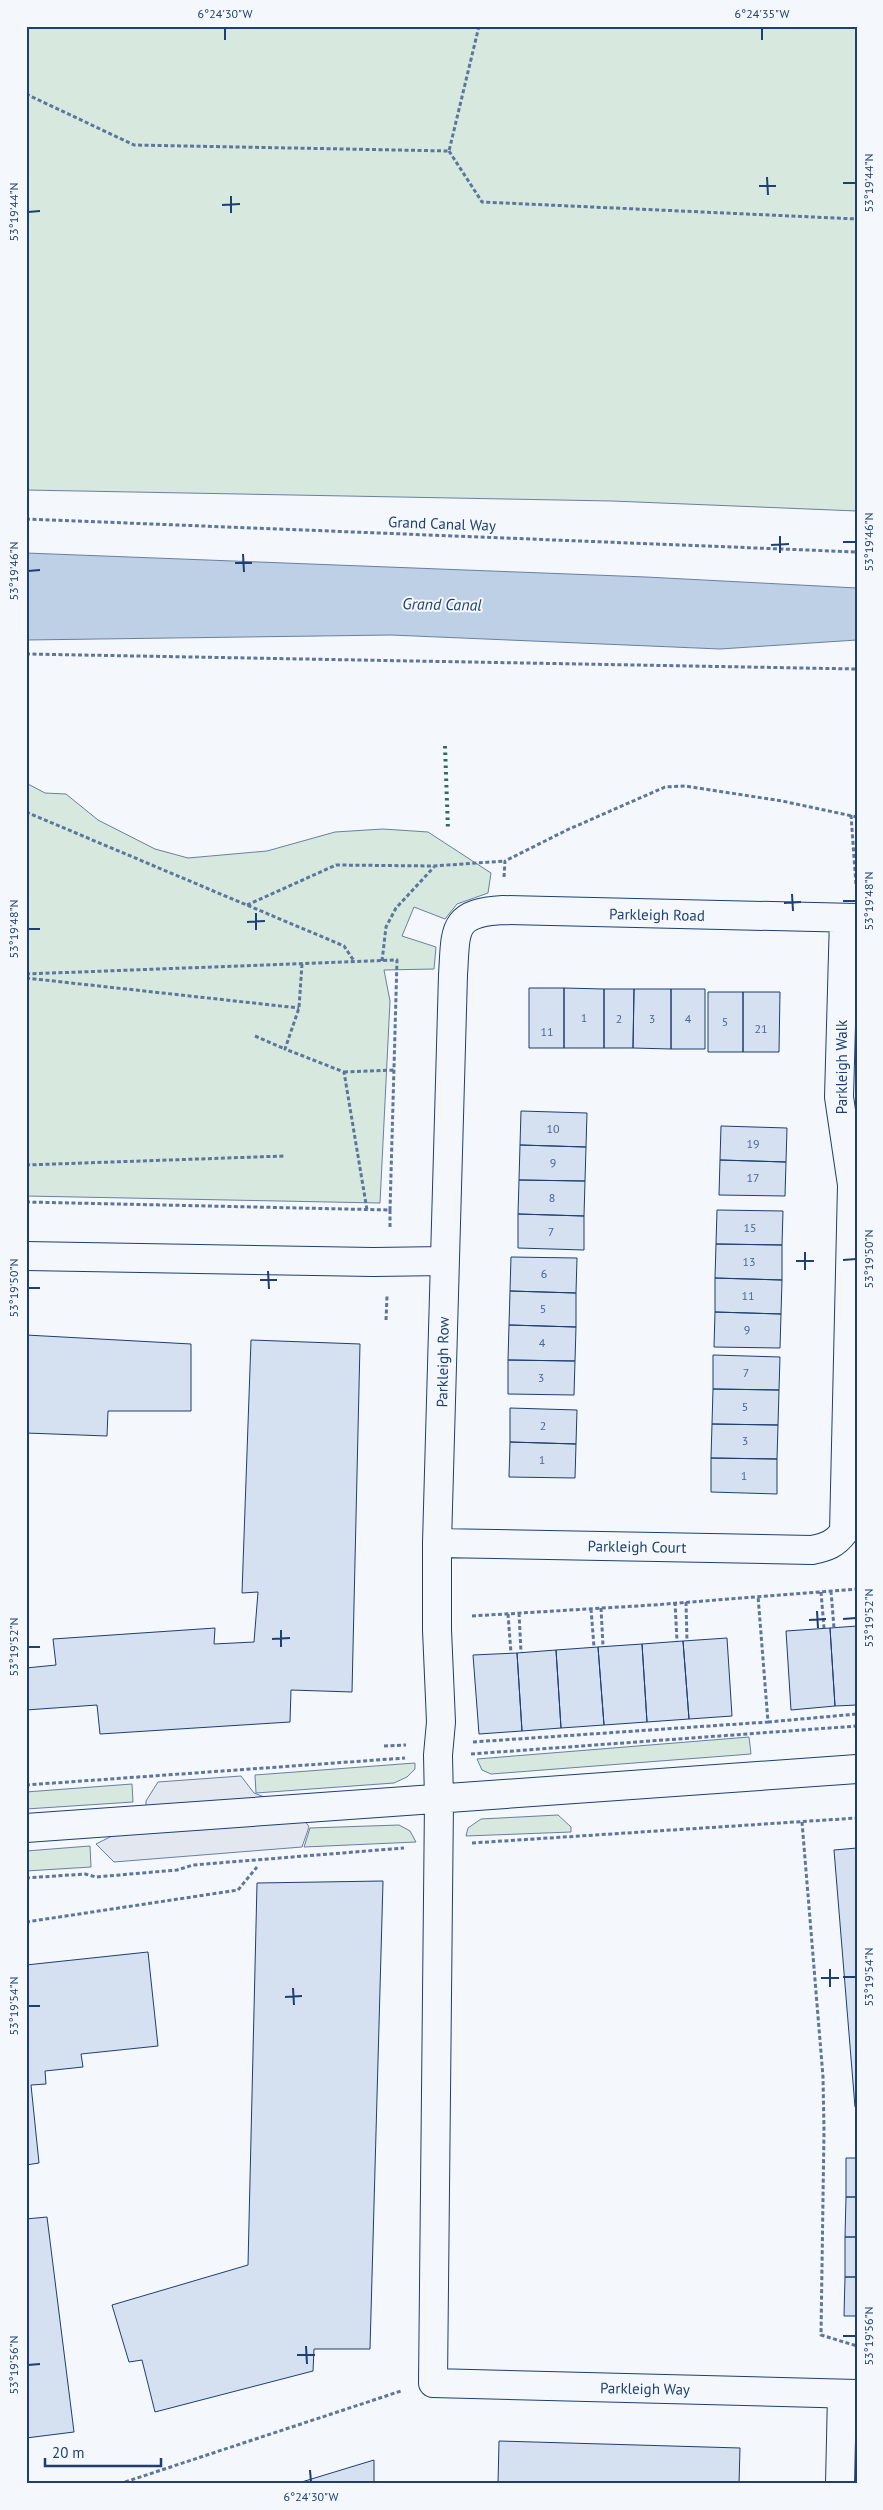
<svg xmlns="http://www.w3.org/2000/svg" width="883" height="2510" font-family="'PT Sans',sans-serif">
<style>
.green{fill:#d7e8df;stroke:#687fa3}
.parking{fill:#e3e8f0;stroke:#687fa3}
.water{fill:#bed0e5;stroke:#687fa3}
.building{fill:#d5e0f0;stroke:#1d3f73}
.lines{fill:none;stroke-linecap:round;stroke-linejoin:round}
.minor-casing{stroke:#1d3f73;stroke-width:30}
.path{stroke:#5e769c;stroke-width:3;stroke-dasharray:4 2.5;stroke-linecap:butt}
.minor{stroke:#f4f7fb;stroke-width:28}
.hedge{stroke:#2c6c60;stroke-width:4;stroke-dasharray:2.5 4;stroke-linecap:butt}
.ticks{fill:none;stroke:#1d3f73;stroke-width:2}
.labels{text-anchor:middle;stroke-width:4;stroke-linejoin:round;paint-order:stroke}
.number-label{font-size:12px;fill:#4b6792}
.street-label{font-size:15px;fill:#1d3f73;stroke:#f4f7fb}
.water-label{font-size:16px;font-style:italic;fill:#1d3f73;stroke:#f4f7fb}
.neatline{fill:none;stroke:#1d3f73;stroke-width:2}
.ticks-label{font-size:12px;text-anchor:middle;fill:#1d3f73}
</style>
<rect width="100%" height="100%" fill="#f4f7fb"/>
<path class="green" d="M 26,26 L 857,26 L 857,511 L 612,501 L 26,490 Z
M 26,783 L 45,793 L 66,794 L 98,820 L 155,849 L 188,858 L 267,851 L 335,832 L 383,829 L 428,832 L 491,873 L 488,893 L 457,904 L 445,919 L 414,907 L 402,936 L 436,947 L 434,969 L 384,970 L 390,1001 L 380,1203 L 26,1196 Z
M 749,1737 L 751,1754 L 491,1774 L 482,1770 L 477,1759 Z
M 415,1763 L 415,1769 L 407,1777 L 394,1783 L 256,1793 L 255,1775 Z
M 132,1784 L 133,1802 L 26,1809 L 26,1792 Z
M 558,1815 L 571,1827 L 571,1832 L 466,1836 L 468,1828 L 481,1819 Z
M 399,1825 L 410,1831 L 416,1842 L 304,1847 L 310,1828 Z
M 90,1846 L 91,1867 L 26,1871 L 26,1851 Z"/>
<path class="parking" d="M 241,1776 L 254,1793 L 298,1810 L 309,1827 L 302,1847 L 114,1862 L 96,1844 L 146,1819 L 146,1801 L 158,1782 Z"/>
<path class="water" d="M 26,553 L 646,577 L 857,588 L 857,640 L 720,649 L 391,635 L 26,640 Z"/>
<path class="building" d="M 529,988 L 564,988 L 564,1048 L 529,1048 Z
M 564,988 L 604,989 L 604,1048 L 564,1048 Z
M 604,989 L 634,989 L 633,1048 L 604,1048 Z
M 634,989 L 671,989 L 671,1049 L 633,1048 Z
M 671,989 L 705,989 L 705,1049 L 671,1049 Z
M 708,992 L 743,992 L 743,1052 L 708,1052 Z
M 743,992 L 780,992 L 779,1052 L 743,1052 Z
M 521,1111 L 587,1113 L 586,1147 L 520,1145 Z
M 721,1126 L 787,1128 L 786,1162 L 720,1160 Z
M 520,1145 L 586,1147 L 585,1181 L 519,1180 Z
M 720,1160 L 786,1162 L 785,1196 L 719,1195 Z
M 519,1180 L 585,1181 L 584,1216 L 518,1214 Z
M 717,1210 L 783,1211 L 782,1245 L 716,1244 Z
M 518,1214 L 584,1216 L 584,1250 L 518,1248 Z
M 716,1244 L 782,1245 L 782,1280 L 715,1278 Z
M 511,1257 L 577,1258 L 576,1293 L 510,1291 Z
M 715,1278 L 782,1280 L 781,1314 L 715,1312 Z
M 510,1291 L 576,1293 L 576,1327 L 509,1325 Z
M 715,1312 L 781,1314 L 780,1348 L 714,1347 Z
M 509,1325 L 576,1327 L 575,1361 L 508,1360 Z
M 26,1335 L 191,1344 L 191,1411 L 108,1411 L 107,1436 L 26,1433 Z
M 251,1340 L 360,1344 L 352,1692 L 291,1690 L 290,1722 L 100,1734 L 97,1705 L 26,1710 L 26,1668 L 56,1665 L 53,1639 L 215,1628 L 214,1644 L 254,1642 L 258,1592 L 242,1593 Z
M 713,1355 L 780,1357 L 779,1390 L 713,1389 Z
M 508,1360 L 575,1361 L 574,1395 L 508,1394 Z
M 713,1389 L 779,1390 L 778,1425 L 712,1424 Z
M 510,1408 L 577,1410 L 576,1444 L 510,1442 Z
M 712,1424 L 778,1425 L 777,1459 L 711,1458 Z
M 510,1442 L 576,1444 L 575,1478 L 509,1477 Z
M 711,1458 L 777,1459 L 777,1494 L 711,1492 Z
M 857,1626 L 857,1705 L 835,1706 L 830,1628 Z
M 830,1628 L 835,1706 L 791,1710 L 786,1631 Z
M 727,1638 L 732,1716 L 689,1719 L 683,1641 Z
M 683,1641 L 689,1719 L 647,1722 L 642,1644 Z
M 642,1644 L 647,1722 L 604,1725 L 598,1647 Z
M 598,1647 L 604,1725 L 561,1728 L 556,1650 Z
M 556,1650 L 561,1728 L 522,1731 L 517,1653 Z
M 517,1653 L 522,1731 L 479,1734 L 473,1655 Z
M 857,1848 L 857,2107 L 855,2107 L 834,1850 Z
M 383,1881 L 370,2349 L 314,2349 L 313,2371 L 155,2412 L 142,2360 L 129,2362 L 112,2305 L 248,2265 L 257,1883 Z
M 148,1952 L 158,2046 L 81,2054 L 83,2067 L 45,2071 L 46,2084 L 31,2085 L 39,2163 L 26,2165 L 26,1965 Z
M 846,2158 L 857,2158 L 857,2197 L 846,2197 Z
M 846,2197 L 857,2197 L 857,2237 L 845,2237 Z
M 47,2217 L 74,2432 L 26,2438 L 26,2219 Z
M 845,2237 L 857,2237 L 857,2277 L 845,2277 Z
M 845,2277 L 857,2277 L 857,2316 L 844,2316 Z
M 499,2441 L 740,2448 L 739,2484 L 498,2484 Z
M 374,2460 L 374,2484 L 295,2484 Z"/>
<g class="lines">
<g class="minor-casing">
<path id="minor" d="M 857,918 L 503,910 C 451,913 456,930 453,975 L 437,1543 L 437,1630 L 441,1722 L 438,1755 L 439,1801 L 433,2383 L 857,2394
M 26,1256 L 373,1262 L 445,1261
M 437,1543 L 812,1550 C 827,1547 835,1544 844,1532 L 852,1185 L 839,1097 L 844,918
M 26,1828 L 857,1769
M 840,2484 L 842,2394"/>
</g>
<path class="path" d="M 26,94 L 134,145 L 449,151 L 479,26
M 449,151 L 482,202 L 857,219
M 26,519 L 857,552
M 26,654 L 857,669
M 26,812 L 344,946 L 354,961
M 851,815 L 856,885
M 504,877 L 505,861 L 567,830 L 665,787 L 685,786 L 782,801 L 857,817
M 247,905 L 336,865 L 434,866 L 505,861
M 382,961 L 386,927 L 396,908 L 434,867
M 302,964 L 299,1008 L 285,1049 L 344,1072 L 367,1210
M 26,974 L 397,960 L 390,1210 L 26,1202
M 26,978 L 299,1008
M 255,1036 L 285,1049
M 344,1072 L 394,1070
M 26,1165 L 284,1156
M 390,1227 L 390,1210
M 386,1320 L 387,1296
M 831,1591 L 834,1628
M 821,1592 L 824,1628
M 675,1602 L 677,1641
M 686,1602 L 687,1641
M 601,1608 L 603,1646
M 591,1609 L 594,1647
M 519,1613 L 521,1652
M 508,1614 L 511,1653
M 472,1616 L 653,1605 L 857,1589
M 768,1722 L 857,1714
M 473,1742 L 768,1722 L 758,1596
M 384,1746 L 406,1745
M 471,1754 L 857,1726
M 26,1785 L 405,1758
M 802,1822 L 823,2077 L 824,2131 L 821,2335 L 857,2346
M 472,1843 L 857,1818
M 26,1878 L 85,1874 L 96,1877 L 177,1870 L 193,1865 L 404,1848
M 26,1922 L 238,1890 L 257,1867
M 119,2484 L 401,2391"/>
<use href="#minor" class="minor"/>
<path class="hedge" d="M 445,746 L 448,830"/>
</g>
<path class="ticks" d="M 225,28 L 225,40M 762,28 L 762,40M 767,177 L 768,195M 843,183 L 856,183M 759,186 L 776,186M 231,196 L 231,213M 222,205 L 240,204M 28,212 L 40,211M 780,536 L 780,553M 843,542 L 856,542M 771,545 L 789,544M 243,554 L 244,572M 235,563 L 252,563M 28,571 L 40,570M 792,894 L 793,911M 843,901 L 856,901M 784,903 L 801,902M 256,913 L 256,930M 247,922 L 265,921M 28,929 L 40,929M 805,1252 L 805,1270M 843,1260 L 856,1259M 796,1261 L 814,1261M 268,1271 L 269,1289M 260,1280 L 277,1280M 28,1288 L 40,1288M 817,1611 L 818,1628M 843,1619 L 856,1618M 809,1620 L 826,1619M 281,1630 L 281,1647M 272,1639 L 290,1638M 28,1647 L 40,1647M 830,1969 L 830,1987M 843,1977 L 856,1977M 821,1978 L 839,1978M 293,1988 L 294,2005M 285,1997 L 302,1996M 28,2006 L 40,2006M 843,2336 L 856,2336M 306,2346 L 307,2364M 297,2355 L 315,2355M 28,2365 L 40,2364M 310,2470 L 311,2482"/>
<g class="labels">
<g class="number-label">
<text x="584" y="1022">1</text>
<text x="619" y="1023">2</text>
<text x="652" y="1023">3</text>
<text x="688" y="1023">4</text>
<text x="725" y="1026">5</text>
<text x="761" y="1033">21</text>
<text x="547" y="1036">11</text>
<text x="553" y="1133">10</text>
<text x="753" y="1148">19</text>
<text x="553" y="1167">9</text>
<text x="753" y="1182">17</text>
<text x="552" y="1202">8</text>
<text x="750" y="1232">15</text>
<text x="551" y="1236">7</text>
<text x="749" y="1266">13</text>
<text x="544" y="1278">6</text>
<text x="748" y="1300">11</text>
<text x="543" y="1313">5</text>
<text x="747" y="1334">9</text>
<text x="542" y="1347">4</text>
<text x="746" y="1377">7</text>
<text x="541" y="1382">3</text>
<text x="745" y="1411">5</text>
<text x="543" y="1430">2</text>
<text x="745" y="1445">3</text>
<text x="542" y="1464">1</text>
<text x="744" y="1480">1</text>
</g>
<g class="street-label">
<text transform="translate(442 524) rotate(2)" y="5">Grand Canal Way</text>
<text transform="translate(657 915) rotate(1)" y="5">Parkleigh Road</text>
<text transform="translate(842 1067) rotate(-90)" y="5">Parkleigh Walk</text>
<text transform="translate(443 1362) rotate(-89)" y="5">Parkleigh Row</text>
<text transform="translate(637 1547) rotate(1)" y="5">Parkleigh Court</text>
<text transform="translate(645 2389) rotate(1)" y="5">Parkleigh Way</text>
</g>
<g class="water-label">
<text transform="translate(442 604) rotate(1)" y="6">Grand Canal</text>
</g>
</g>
<rect width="883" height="2510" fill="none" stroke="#f4f7fb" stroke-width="55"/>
<path d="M45 2458v8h116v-8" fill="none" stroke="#1d3f73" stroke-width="2.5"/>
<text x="52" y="2458" font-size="15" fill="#1d3f73" stroke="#f4f7fb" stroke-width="4" paint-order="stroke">20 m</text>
<rect x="28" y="28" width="828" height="2454" class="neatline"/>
<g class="ticks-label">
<text x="225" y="18">6°24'30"W</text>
<text x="762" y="18">6°24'35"W</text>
<text transform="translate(869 183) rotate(-90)" y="4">53°19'44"N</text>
<text transform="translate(14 212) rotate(-90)" y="4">53°19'44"N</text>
<text transform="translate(869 542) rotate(-90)" y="4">53°19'46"N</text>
<text transform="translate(14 571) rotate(-90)" y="4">53°19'46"N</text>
<text transform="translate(869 901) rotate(-90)" y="4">53°19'48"N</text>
<text transform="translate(14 929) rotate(-90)" y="4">53°19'48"N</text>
<text transform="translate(869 1259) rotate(-90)" y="4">53°19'50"N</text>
<text transform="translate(14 1288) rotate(-90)" y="4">53°19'50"N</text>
<text transform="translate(869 1618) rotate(-90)" y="4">53°19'52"N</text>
<text transform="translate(14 1647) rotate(-90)" y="4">53°19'52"N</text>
<text transform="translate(869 1977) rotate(-90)" y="4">53°19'54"N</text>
<text transform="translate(14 2006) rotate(-90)" y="4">53°19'54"N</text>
<text transform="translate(869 2336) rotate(-90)" y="4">53°19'56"N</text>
<text transform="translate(14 2365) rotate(-90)" y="4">53°19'56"N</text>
<text x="311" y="2501">6°24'30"W</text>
</g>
</svg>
